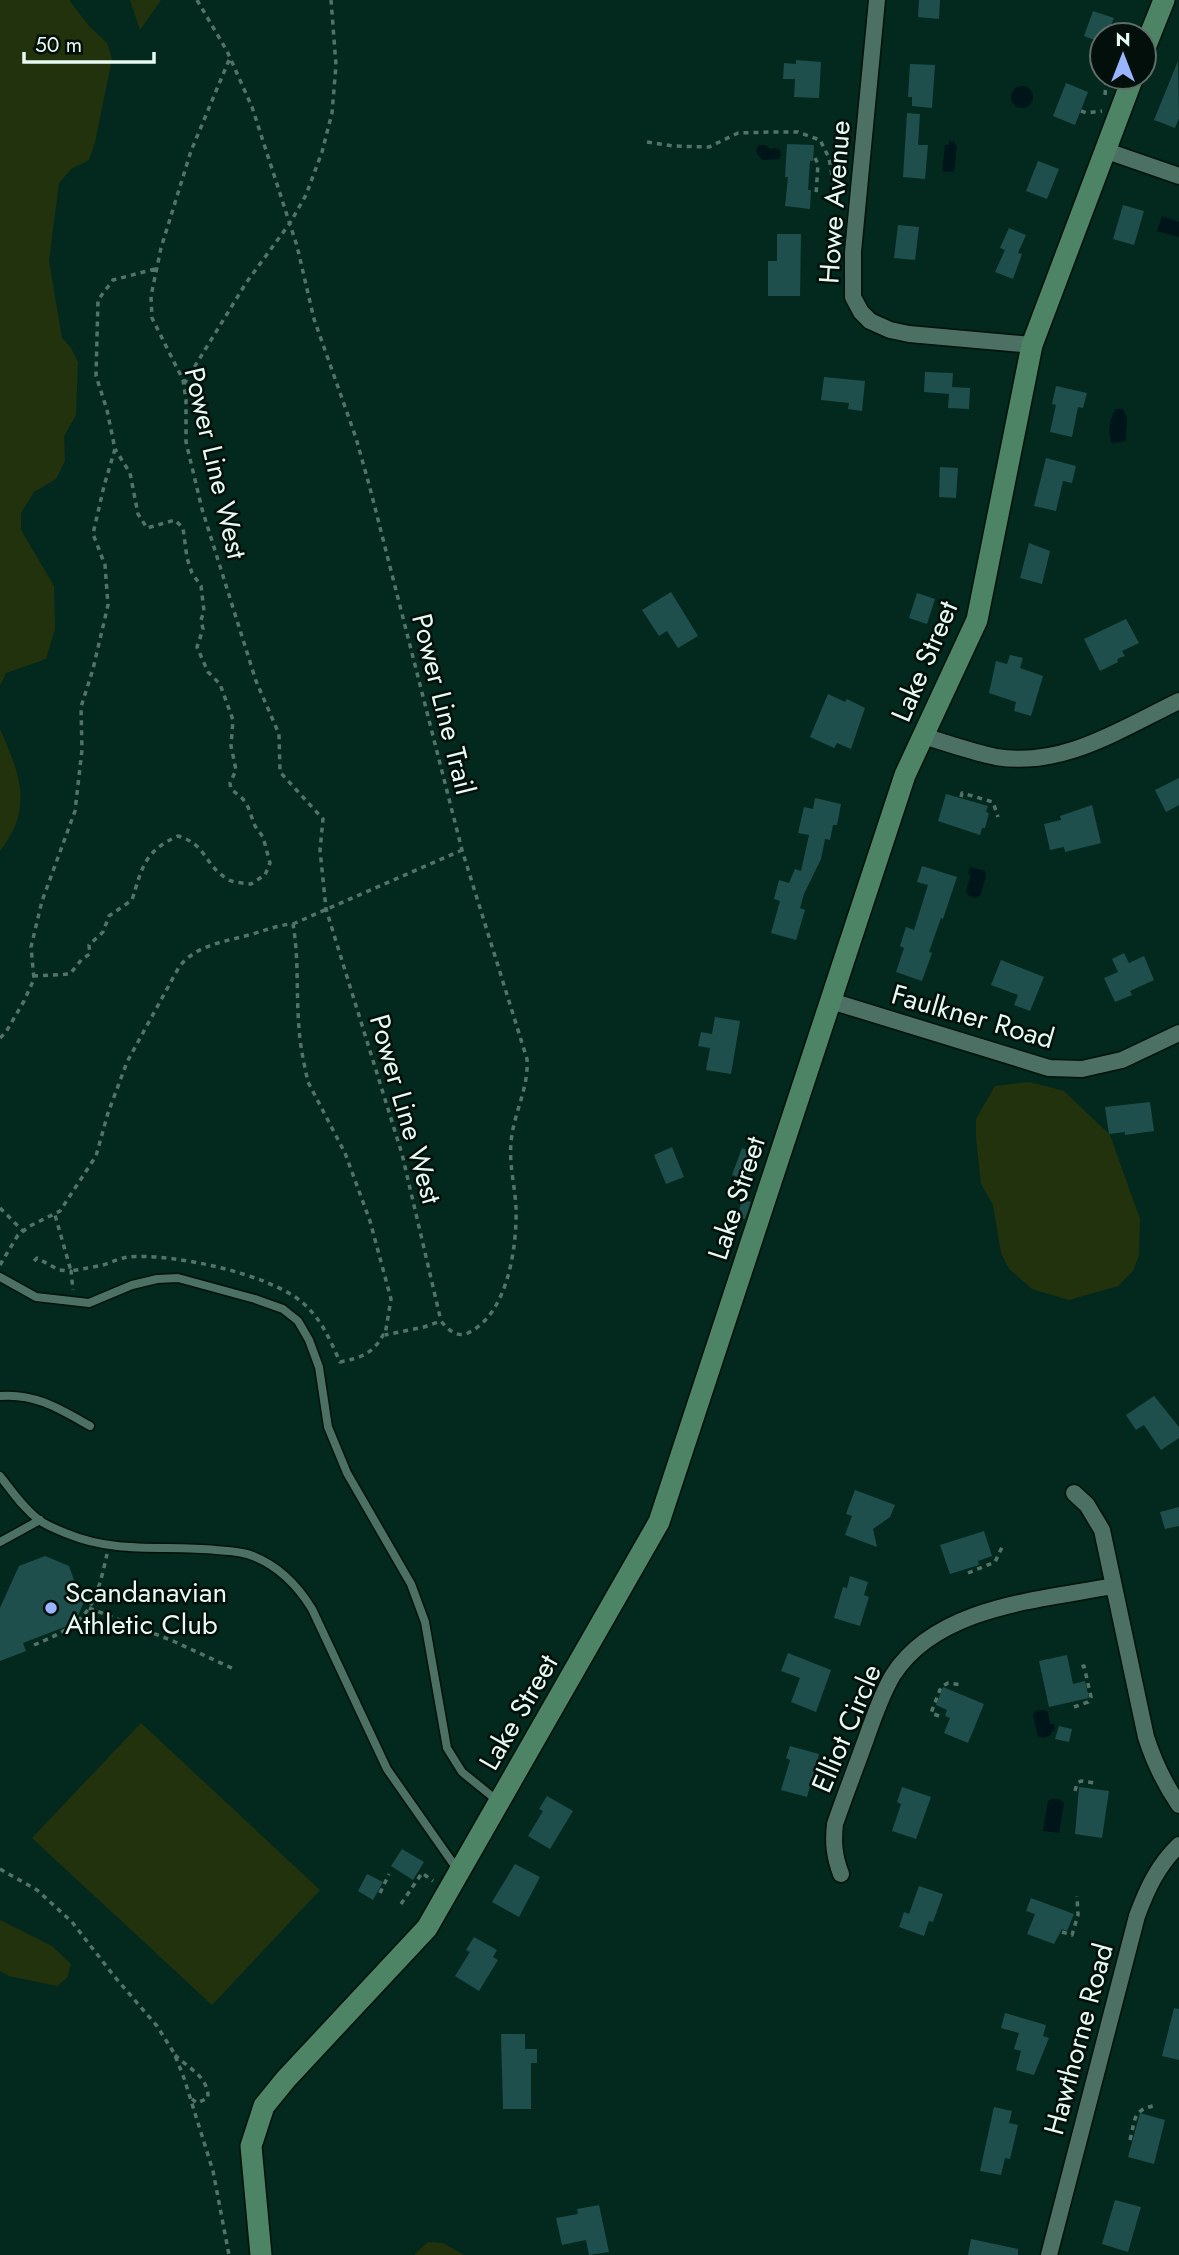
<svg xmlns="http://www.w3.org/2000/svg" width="1179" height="2255" font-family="Jost,sans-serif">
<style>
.green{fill:#22320c}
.water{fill:#001519}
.building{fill:#1f4f4c}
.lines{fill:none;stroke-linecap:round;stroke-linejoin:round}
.service-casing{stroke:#001109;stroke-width:11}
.minor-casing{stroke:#001109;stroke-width:19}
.secondary-casing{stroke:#001109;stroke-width:24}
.path{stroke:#537268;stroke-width:3.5;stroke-dasharray:5 5;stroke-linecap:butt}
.service{stroke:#4c7063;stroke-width:8}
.minor{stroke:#4c7063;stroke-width:16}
.secondary{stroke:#4d8465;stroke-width:21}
.poi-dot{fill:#9ab5fd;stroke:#030f0a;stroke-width:2.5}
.labels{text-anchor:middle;stroke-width:5;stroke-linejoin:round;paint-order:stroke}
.street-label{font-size:28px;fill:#e6faf2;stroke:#030f0a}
.poi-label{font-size:28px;fill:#e6faf2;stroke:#030f0a;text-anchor:start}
</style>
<rect width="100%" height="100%" fill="#03291e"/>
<path class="green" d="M 0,0 L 69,0 L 89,26 L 107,43 L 112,59 L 95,142 L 89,160 L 71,169 L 59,183 L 49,261 L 62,338 L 71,348 L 78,362 L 76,415 L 64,436 L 65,461 L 56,479 L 34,492 L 21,513 L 21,530 L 54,586 L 55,629 L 46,659 L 6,673 L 0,686 Z
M 130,0 L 161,0 L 140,30 Z
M 0,729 C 20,775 34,807 0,851 Z
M 1029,1082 L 1064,1091 L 1110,1135 L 1140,1219 L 1139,1255 L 1133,1271 L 1118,1286 L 1069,1300 L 1032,1289 L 1009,1269 L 1001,1253 L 993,1205 L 981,1184 L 976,1138 L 976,1119 L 995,1086 Z
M 141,1723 L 320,1890 L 212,2005 L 32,1838 Z
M 0,1920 L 52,1946 L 71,1964 L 67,1978 L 57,1986 L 9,1976 L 0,1971 Z
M 428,2242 L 443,2243 L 464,2255 L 414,2255 Z"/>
<path class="water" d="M1011 97a11 11 0 1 1 22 0a11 11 0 1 1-22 0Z
M 949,141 L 955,142 L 955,145 L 957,145 L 954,172 L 942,171 L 945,145 L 949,145 Z
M 759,145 L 765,145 L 770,149 L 776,148 L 780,150 L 781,155 L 779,159 L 763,160 L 758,155 L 756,150 Z
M 1162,216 L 1179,222 L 1179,237 L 1157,231 Z
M 1116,409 L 1123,409 L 1127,417 L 1126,441 L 1112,443 C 1107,432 1110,417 1116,409 Z
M 970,867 L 985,871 L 986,876 L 980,896 L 975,898 L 968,895 L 966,891 L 971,875 L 968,874 Z
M 1043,1710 L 1048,1712 L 1050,1724 L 1054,1724 L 1055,1731 L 1051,1732 L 1051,1735 L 1043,1738 L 1038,1736 L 1033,1716 L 1035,1711 Z
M 1052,1799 L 1059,1799 L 1064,1803 L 1059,1833 L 1043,1831 L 1048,1801 Z"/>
<path class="building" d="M 919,0 L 940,0 L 939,19 L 918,17 Z
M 1093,11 L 1114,18 L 1107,35 L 1102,35 L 1102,43 L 1084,36 Z
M 796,60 L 821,62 L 819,98 L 794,97 L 795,79 L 783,79 L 784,63 L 796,64 Z
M 1178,61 L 1179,118 L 1175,128 L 1154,120 Z
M 910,64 L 935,65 L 932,108 L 912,106 L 912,97 L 908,97 Z
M 1066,83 L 1088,92 L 1075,125 L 1053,116 Z
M 907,113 L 920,114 L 918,145 L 928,145 L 925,179 L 903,177 Z
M 787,144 L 814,145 L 813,161 L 810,161 L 808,190 L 811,190 L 810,209 L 785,206 L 788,177 L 785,177 Z
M 1038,161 L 1059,169 L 1047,199 L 1026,191 Z
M 1123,205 L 1144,211 L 1134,245 L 1113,239 Z
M 898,225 L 919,227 L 915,260 L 894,258 Z
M 1009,228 L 1026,235 L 1018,253 L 1022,254 L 1013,279 L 995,272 L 1005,250 L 1000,248 Z
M 777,234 L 801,234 L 800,296 L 768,296 L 768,261 L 777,261 Z
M 925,372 L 953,373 L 952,387 L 970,388 L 969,409 L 948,408 L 949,394 L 924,392 Z
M 824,377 L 865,381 L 862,411 L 848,409 L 849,403 L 821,400 Z
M 1056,386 L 1087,393 L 1083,408 L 1078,407 L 1072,437 L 1050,432 L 1056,405 L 1052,404 Z
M 1046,458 L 1076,466 L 1072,483 L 1063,481 L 1056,511 L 1034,506 Z
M 940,467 L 958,468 L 956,498 L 939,497 Z
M 1029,543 L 1050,551 L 1042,584 L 1020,578 Z
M 671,592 L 698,636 L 678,648 L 667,631 L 659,636 L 642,610 Z
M 917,593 L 935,599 L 927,624 L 909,618 Z
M 1126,619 L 1139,643 L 1122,651 L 1125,656 L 1117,659 L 1118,662 L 1100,671 L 1084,639 Z
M 1010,655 L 1023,658 L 1020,668 L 1043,676 L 1031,716 L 1014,711 L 1016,702 L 989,693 L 996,661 L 1007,664 Z
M 828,694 L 845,702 L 847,699 L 865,708 L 851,749 L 837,743 L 834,748 L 810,737 Z
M 1179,778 L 1179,805 L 1166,812 L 1155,790 Z
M 946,794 L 988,806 L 986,812 L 989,813 L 985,828 L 982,828 L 980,835 L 938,821 Z
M 815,798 L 841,804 L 837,825 L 833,825 L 830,840 L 825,839 L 821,859 L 804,894 L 800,908 L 805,910 L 796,940 L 771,933 L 780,901 L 774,899 L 779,880 L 789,883 L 795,869 L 801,871 L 809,835 L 798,833 L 804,807 L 813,809 Z
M 1092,805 L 1101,843 L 1065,852 L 1064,847 L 1050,850 L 1044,824 L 1061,820 L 1060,816 Z
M 922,866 L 957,877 L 943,919 L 941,918 L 929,952 L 932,953 L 922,981 L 896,972 L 904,948 L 900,946 L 906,927 L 914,930 L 928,885 L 917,882 Z
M 1124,953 L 1129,963 L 1144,956 L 1154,980 L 1130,991 L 1132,995 L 1115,1002 L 1104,978 L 1118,972 L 1112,959 Z
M 1001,960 L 1044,977 L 1030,1011 L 1014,1005 L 1018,995 L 991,985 Z
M 715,1017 L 740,1021 L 731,1074 L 706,1070 L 710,1048 L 698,1046 L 701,1032 L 712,1034 Z
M 1150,1102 L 1154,1131 L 1125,1135 L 1125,1132 L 1109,1134 L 1105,1107 Z
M 672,1147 L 684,1177 L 666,1184 L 654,1155 Z
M 742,1148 L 759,1155 L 749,1181 L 732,1175 Z
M 742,1200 L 751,1202 L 745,1219 L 737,1217 Z
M 1154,1396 L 1179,1427 L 1179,1438 L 1161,1450 L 1144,1425 L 1136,1430 L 1126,1415 Z
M 855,1490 L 895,1505 L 890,1517 L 873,1529 L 877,1547 L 845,1535 L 852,1516 L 846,1514 Z
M 1179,1507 L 1179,1526 L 1165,1529 L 1160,1512 Z
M 984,1531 L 992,1556 L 978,1561 L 979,1565 L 950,1574 L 940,1545 Z
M 45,1556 L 69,1566 L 79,1594 L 86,1597 L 75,1623 L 23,1643 L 26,1651 L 0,1661 L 0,1608 L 19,1566 Z
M 850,1576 L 868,1582 L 864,1595 L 869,1597 L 860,1626 L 834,1618 L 843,1587 L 847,1588 Z
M 788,1653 L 831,1670 L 816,1712 L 791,1702 L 800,1678 L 781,1671 Z
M 1067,1655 L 1073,1684 L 1085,1681 L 1089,1698 L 1049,1707 L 1039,1661 Z
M 943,1687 L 984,1704 L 968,1743 L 944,1733 L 950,1718 L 945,1716 L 947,1710 L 936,1705 Z
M 1059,1726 L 1072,1729 L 1069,1742 L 1055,1739 Z
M 790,1746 L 819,1754 L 807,1797 L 781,1790 L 790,1760 L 786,1758 Z
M 902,1787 L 931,1797 L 916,1839 L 892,1831 L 901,1804 L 897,1802 Z
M 1079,1787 L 1109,1791 L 1102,1838 L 1075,1834 Z
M 547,1796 L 573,1811 L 550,1849 L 528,1836 L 543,1811 L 539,1809 Z
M 402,1849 L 424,1862 L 413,1880 L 391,1866 Z
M 515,1864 L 540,1877 L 519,1917 L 492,1902 Z
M 367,1874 L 383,1882 L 373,1900 L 358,1891 Z
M 919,1886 L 943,1894 L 933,1922 L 929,1921 L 924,1936 L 899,1927 L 904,1912 L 909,1914 Z
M 1031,1898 L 1074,1914 L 1067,1931 L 1062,1929 L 1054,1944 L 1027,1934 L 1035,1914 L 1026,1911 Z
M 474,1937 L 497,1950 L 493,1957 L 498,1960 L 479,1991 L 455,1976 L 470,1952 L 466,1950 Z
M 1174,2008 L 1179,2009 L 1179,2060 L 1162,2056 Z
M 1005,2013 L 1046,2025 L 1043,2036 L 1049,2038 L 1034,2075 L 1016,2070 L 1021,2051 L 1014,2049 L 1019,2033 L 1001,2028 Z
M 501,2034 L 525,2034 L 525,2049 L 537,2049 L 537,2063 L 531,2063 L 531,2109 L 503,2109 Z
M 994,2107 L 1012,2111 L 1009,2123 L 1018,2125 L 1010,2159 L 1005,2158 L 1001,2175 L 980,2171 Z
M 1140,2113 L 1165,2120 L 1154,2164 L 1128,2157 Z
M 1115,2200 L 1141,2207 L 1128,2252 L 1102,2244 Z
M 599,2205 L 609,2252 L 589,2255 L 586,2240 L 562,2245 L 556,2218 L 578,2214 L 577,2209 Z
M 971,2239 L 1018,2249 L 1018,2255 L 968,2255 Z"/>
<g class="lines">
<g class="service-casing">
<path id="service" d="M 0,1277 L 36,1297 L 89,1303 L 132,1285 L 157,1279 L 178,1278 L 255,1299 L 283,1309 L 298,1321 L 309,1340 L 319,1367 L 328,1427 L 347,1473 L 411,1584 L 425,1622 L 447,1748 L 462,1772 L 499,1802
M 0,1396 C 35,1393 60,1409 90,1426
M 0,1476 C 12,1491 23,1508 39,1520 C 47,1526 58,1530 68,1534 C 116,1554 166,1545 216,1550 C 229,1551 242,1551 253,1556 C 278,1566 298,1586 312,1609 L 387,1769 L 457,1869
M 0,1542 L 40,1520"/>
</g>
<g class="minor-casing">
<path id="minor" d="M 877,0 L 853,252 L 853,297 L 861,312 L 870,321 L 890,330 L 909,334 L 1032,345
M 1104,150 L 1179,176
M 923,736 C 947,743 972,752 996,757 C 1063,768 1121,729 1179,701
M 831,1001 L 1049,1068 L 1082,1069 L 1122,1060 L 1179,1033
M 1074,1493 L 1087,1505 L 1102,1530 L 1146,1737 C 1154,1762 1164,1783 1179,1805
M 841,1874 C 834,1856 833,1842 835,1824 C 845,1795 856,1767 866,1739 C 874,1717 881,1695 893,1675 C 937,1606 1040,1600 1113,1586
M 1049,2255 L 1137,1916 C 1147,1889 1158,1865 1179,1845"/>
</g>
<g class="secondary-casing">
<path id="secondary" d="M 1144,50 L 1164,0
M 261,2255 L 251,2146 L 264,2106 L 286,2079 L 427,1928 L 659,1522 L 905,775 L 977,620 L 1032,345 L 1133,77"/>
</g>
<path class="path" d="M 197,0 L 227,51 L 252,107 L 297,246 L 314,319 L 356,438 L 370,488 L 462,850 L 527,1059 C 529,1089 513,1114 511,1143 C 509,1165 515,1186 516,1208 C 517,1247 508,1314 468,1333 C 457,1338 448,1330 441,1321 L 424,1327 L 385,1335
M 229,60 L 191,151 L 161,248 L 151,296 L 152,318 L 183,380 L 186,400 L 186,442 L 202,509 L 256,681 L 279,734 L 280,772 L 323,819 L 320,850 L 326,909 L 402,1154 L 441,1321
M 1105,95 L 1106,83
M 1081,111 L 1087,113 L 1102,111
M 647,142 L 673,146 L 709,147 L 738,133 L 771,132 L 798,132 L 820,140 L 829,158 L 833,181 L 844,184
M 815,158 L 818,164 L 816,195
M 184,384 L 246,283 L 290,223 L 306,195 L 322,152 L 332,113 L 336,65 L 331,0
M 961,797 L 962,793 L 993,802 L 998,817
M 293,924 L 462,850
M 33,976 L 70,974 L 82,959 L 90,954 L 89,945 L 103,932 L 109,916 L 132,900 C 142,868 144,851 178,836 C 208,845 203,865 229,880 C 235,883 244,883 251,884 L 265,875 L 270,863 L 263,837 L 255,826 L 248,807 L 243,799 L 231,789 L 230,783 L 236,770 L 231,746 L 233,720 L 220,684 L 208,672 L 197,647 L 203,629 L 201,620 L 204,611 L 201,586 L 192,573 L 187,558 L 183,528 L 175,520 L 147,528 L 138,514 L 130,473 L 115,449
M 0,1038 L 6,1032 L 24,1001 L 34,979 L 31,947 L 42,901 L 75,811 L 82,750 L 81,707 L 93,669 L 108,605 L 105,565 L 93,534 L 104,486 L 115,449 L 107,410 L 96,376 L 98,300 L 113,280 L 155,269
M 0,1208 L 23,1231
M 34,1261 L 37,1258 L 59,1270 L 71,1271 L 73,1290
M 0,1265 L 18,1235 L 30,1226 L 60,1211 L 96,1156 L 108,1113 L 127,1062 L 179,967 C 196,945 223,942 249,935 C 264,931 277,925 293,924 C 299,959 296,993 299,1028 C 300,1045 304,1064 308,1082 L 345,1153 L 370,1221 L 391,1299 L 385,1335 L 383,1335 C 373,1354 360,1358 340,1362 C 330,1340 322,1320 303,1303 C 270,1274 173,1253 129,1257 C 120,1258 112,1262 103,1265 C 93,1267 82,1269 71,1271 L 55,1215
M 968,1573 L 995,1562 L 1003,1545
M 89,1608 L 173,1641 L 236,1670
M 34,1645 C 87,1623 95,1610 107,1554
M 1074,1707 L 1088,1702 L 1091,1697 L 1084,1666 L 1077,1668
M 939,1716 L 931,1713 L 941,1687 L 948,1683 L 963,1685
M 1075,1791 L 1077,1783 L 1081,1781 L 1095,1783
M 0,1869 L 37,1890 L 72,1922 L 114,1976 L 157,2026 L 174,2053 L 184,2078 L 213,2171 L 229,2255
M 380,1893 L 389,1874
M 401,1904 L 422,1873 L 433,1881
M 1062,1932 L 1072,1935 L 1078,1915 L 1077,1896
M 175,2055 C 188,2068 209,2077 208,2098 L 197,2103 L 192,2099
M 1130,2140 C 1136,2117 1132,2110 1157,2105"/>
<use href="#service" class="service"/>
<use href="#minor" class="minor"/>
<use href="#secondary" class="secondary"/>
</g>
<circle class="poi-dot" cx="51" cy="1608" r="7"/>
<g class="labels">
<g class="street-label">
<text transform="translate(834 202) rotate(-86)" y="10">Howe Avenue</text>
<text transform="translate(216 463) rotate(77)" y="10">Power Line West</text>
<text transform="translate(924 661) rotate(-67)" y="10">Lake Street</text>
<text transform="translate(444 704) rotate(76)" y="10">Power Line Trail</text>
<text transform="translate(973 1016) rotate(16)" y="10">Faulkner Road</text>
<text transform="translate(406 1109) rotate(74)" y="10">Power Line West</text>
<text transform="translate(736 1198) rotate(-72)" y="10">Lake Street</text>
<text transform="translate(518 1712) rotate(-60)" y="10">Lake Street</text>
<text transform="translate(846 1728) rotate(-67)" y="10">Elliot Circle</text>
<text transform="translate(1078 2039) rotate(-75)" y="10">Hawthorne Road</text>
</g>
<g class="poi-label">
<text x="65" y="1602">Scandanavian<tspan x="65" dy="32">Athletic Club</tspan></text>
</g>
</g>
<g transform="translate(1123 56)"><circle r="33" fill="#030f0a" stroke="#5e6d67" stroke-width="2"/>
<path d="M0-5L12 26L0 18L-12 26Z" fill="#9ab5fd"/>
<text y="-10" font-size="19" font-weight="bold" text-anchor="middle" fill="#e6faf2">N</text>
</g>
<path d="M24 52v10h130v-10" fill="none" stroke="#e6faf2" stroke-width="3.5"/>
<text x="35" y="52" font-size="21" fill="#e6faf2" stroke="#030f0a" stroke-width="5" paint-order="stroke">50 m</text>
</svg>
